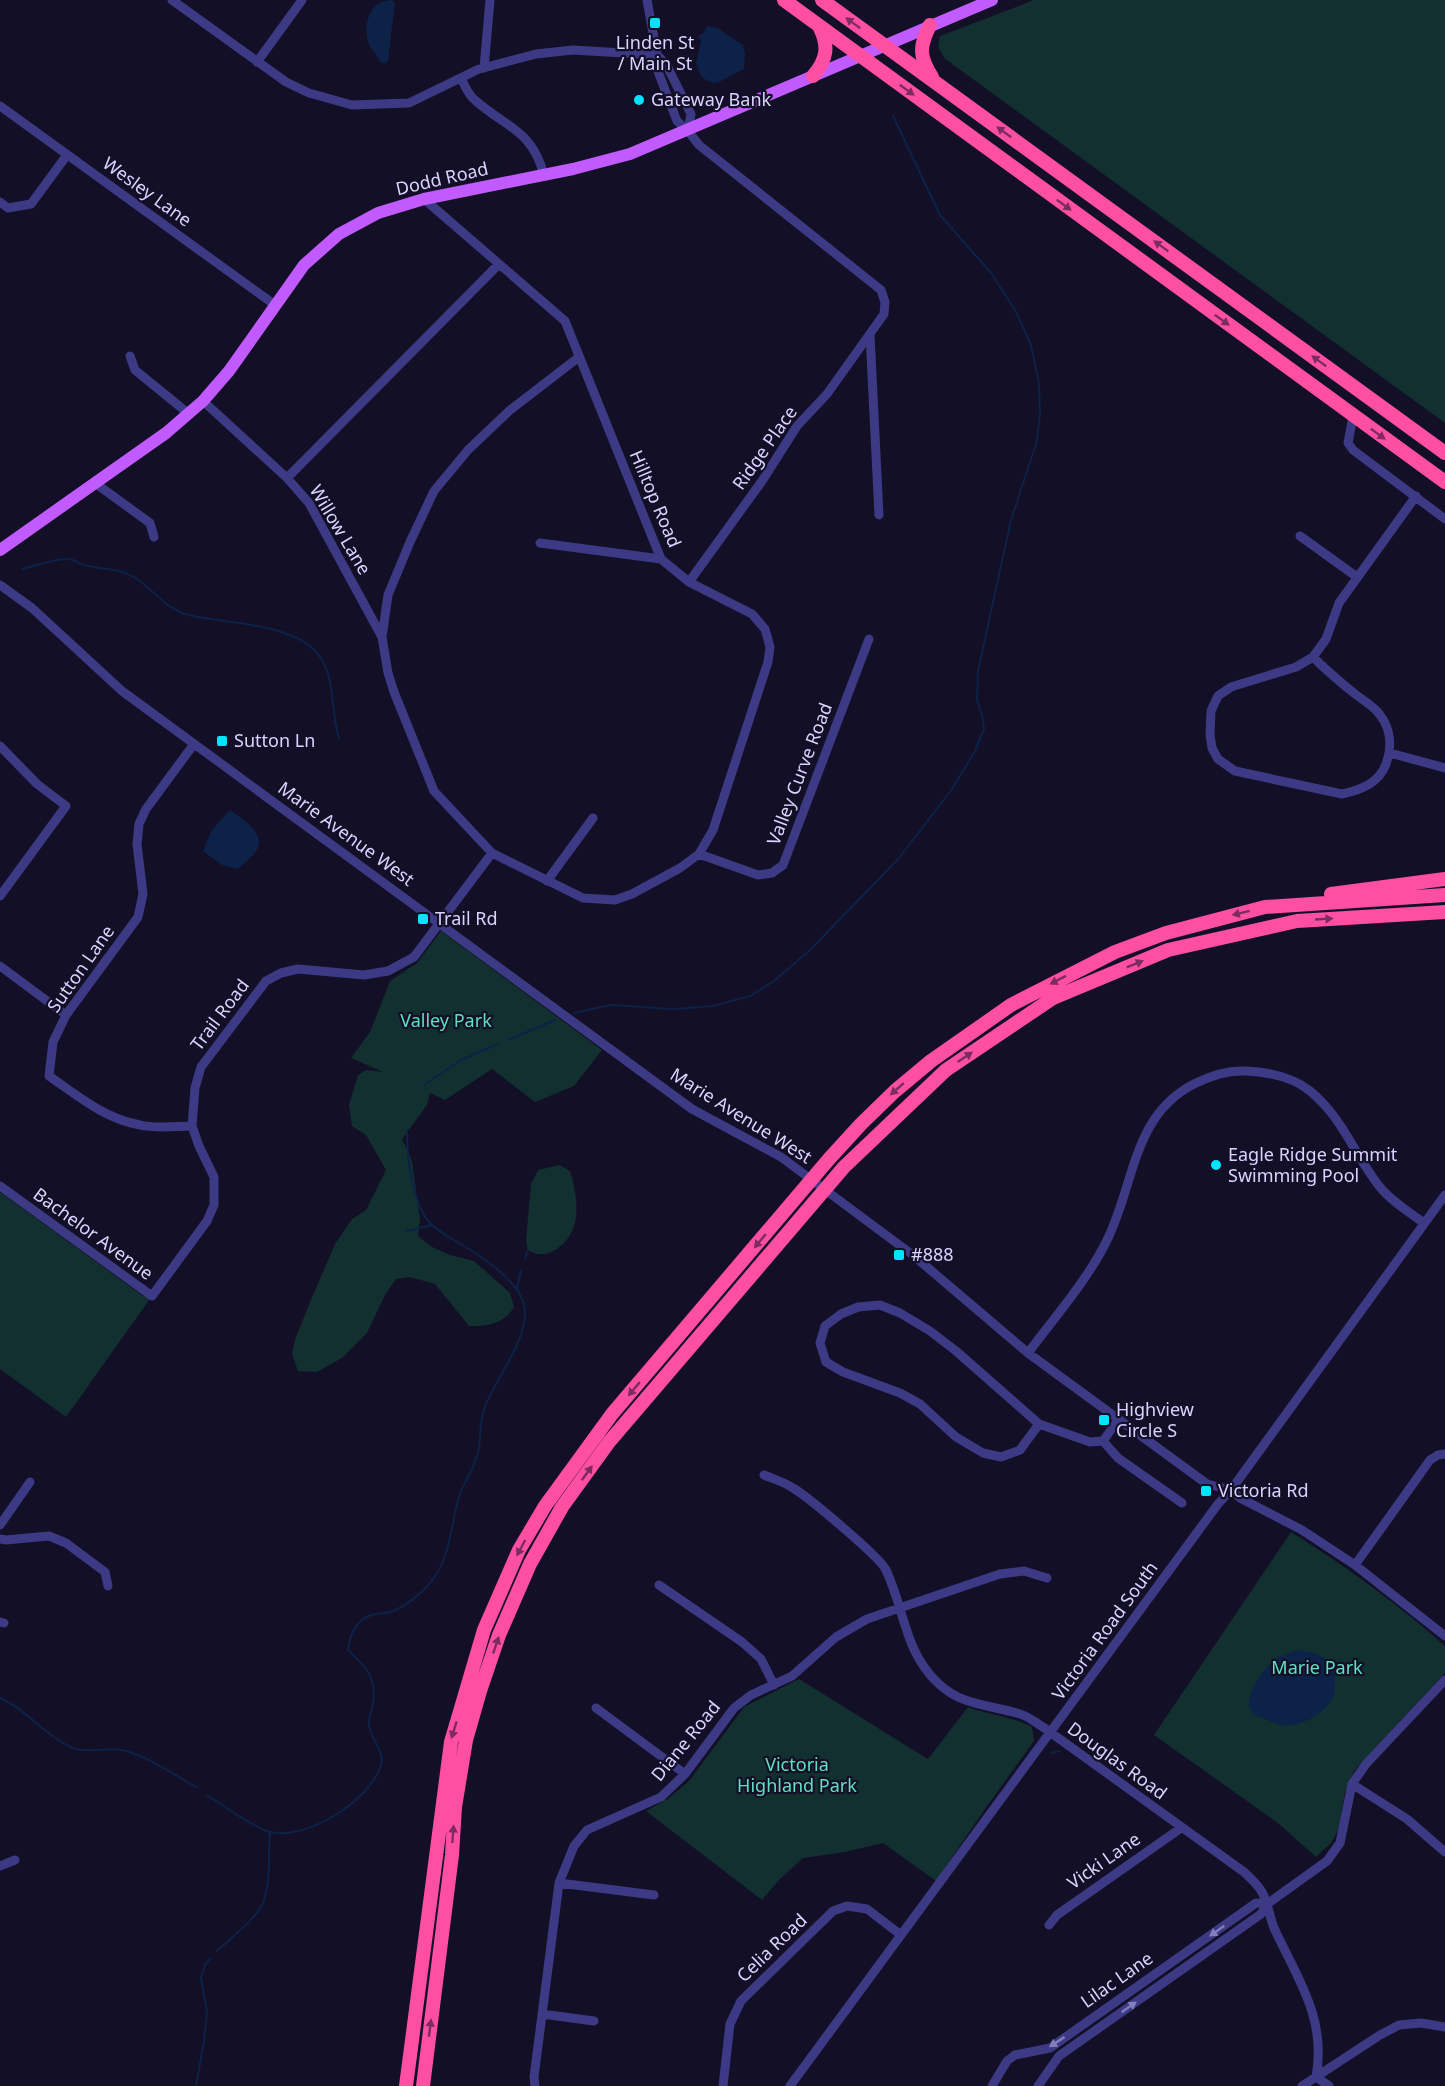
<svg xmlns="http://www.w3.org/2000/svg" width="1445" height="2086" font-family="'Noto Sans',sans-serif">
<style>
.green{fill:#12302f}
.water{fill:#0c2248}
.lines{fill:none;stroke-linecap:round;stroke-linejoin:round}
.stream{stroke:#0c2248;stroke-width:2}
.minor{stroke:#3d3a85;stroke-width:9}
.major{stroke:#c25bff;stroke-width:12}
.highway{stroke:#ff4fa3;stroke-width:14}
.oneway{fill:#7d2c5e}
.oneway2{fill:#837fbc}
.poi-dot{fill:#00e5ff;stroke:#130f26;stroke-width:2}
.labels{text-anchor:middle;stroke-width:4.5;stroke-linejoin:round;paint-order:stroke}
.poi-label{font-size:18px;fill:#d9d4ff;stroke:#130f26;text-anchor:start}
.street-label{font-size:18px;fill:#d9d4ff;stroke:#130f26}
.park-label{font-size:18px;fill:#5fe0c0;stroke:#130f26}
</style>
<rect width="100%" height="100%" fill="#130f26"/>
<path class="green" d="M 1034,0 L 1445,0 L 1445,423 L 944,58 L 938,46 L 940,36 Z
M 441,931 L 602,1050 L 574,1086 L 535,1102 L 492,1069 L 445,1100 L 430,1093 L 427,1105 L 402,1139 L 412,1161 L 420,1220 L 418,1236 L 430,1246 L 450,1255 L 474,1261 L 510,1293 L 514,1307 C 504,1324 488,1326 469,1326 L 435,1284 L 410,1277 L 396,1279 L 385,1295 L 367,1333 L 342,1358 L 317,1372 L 298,1371 L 292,1354 L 295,1340 L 310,1302 L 335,1244 L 352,1219 L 366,1210 L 386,1170 L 366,1135 L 352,1126 L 349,1105 L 358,1075 L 366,1070 L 383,1072 L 351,1058 L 370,1032 L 390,981 L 417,963 Z
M 560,1165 L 570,1171 C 578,1197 583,1230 558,1248 C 547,1256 539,1256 528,1250 L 526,1241 L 531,1184 L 538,1170 Z
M 0,1192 L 143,1296 L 152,1296 L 66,1417 L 0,1369 Z
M 1291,1532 C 1344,1565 1398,1604 1445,1646 L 1445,1673 L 1354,1771 L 1345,1792 L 1338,1831 L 1331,1843 L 1316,1857 L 1278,1823 L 1154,1735 Z
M 799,1679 L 928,1759 L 968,1707 C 989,1715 1011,1716 1032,1727 L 1034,1741 L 985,1809 L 936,1881 L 883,1843 L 845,1852 L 803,1858 L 778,1881 L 762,1900 L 646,1811 L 669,1798 L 689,1781 L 744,1707 Z"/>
<path class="water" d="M 392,0 L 395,4 L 394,10 L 388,61 L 385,63 L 380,62 C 377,54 371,50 368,42 C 363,24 370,0 392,0 Z
M 707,26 L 717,28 L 743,45 L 745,53 L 744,69 L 719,82 L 713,83 L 702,78 L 696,64 L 701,41 L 698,36 L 704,33 Z
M 230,810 C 242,819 268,833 256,851 C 251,858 244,863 238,869 L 222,865 L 203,851 L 212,830 Z
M 1298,1650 C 1318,1652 1336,1659 1335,1681 C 1335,1687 1335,1694 1332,1699 C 1323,1715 1299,1728 1281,1725 C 1277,1724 1272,1722 1268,1720 C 1263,1718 1256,1717 1252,1712 C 1240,1698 1267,1663 1281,1656 C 1286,1653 1293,1652 1298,1650 Z"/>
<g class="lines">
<path class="stream" d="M 23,569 C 37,565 53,559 68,559 C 74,559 79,564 85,565 C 102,570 122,568 137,579 C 153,590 166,608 185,614 C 221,624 284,622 312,648 C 338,671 329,708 339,738
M 574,1013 L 610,1005 L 673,1009 L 713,1006 L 750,996 L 774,981 L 811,949 L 899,858 L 952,789 L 975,751 L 984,729 L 982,715 L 977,700 L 978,671 L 1011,520 L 1037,441 L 1040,413 L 1039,383 L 1031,345 L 1015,310 L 991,273 L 940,215 L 893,116
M 508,1040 L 555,1020
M 424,1085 L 461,1060 L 498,1044
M 407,1231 L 432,1225
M 525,1259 L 528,1250
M 517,1289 L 521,1270
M 0,1698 C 28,1710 47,1739 76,1749 C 90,1753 107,1747 122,1750 C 148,1756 173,1774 196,1787
M 1051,1753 L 1060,1751
M 207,1795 C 221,1804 255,1829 270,1832 C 306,1841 371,1800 381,1765 C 385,1750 368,1737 369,1722 C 369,1716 372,1710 373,1704 C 377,1677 366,1667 348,1650 C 350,1635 356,1619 372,1615 C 378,1613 384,1614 390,1612 C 406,1607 419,1595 430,1583 C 452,1557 450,1524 460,1494 C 465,1479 475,1468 478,1452 C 482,1434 478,1423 486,1404 C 498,1376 525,1343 525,1312 C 525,1284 481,1256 459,1243 C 449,1237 437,1231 429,1222 C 412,1202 407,1156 407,1131
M 217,1951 C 230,1939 256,1919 263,1903 C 271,1882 268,1855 270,1832
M 196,2086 L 204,2041 L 207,2012 L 201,1978 L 205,1965 L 210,1959"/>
<path class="minor" d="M 172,0 L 286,82 L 309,93 L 352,105 L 409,103 L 479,69 L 536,54 L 573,50 L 657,55
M 647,0 L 657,55 L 657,69 L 677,121 L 688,131 L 699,145 L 881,290 L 885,302 L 884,314 L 827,394 L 797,426 L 762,481 L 689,582
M 657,55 L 666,64 L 691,114 L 688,131
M 257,62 L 302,0
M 484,68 L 490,0
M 461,78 C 465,86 468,95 476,101 C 507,128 532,130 544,175
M 0,106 L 275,305
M 424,199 L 565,321 L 661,559 L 689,582 L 752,614 L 765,629 L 770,647 L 768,662 L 713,830 L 699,854
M 0,202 L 8,208 L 31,204 L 67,155
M 870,335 L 879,515
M 130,356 L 135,370 L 189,414
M 579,357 L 509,411 L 468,450 L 434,491 L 410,542 L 388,595 L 382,637 L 388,673 L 394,692 L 434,791 L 492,853 L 583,898 L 615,900 L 632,894 L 680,868 L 699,854 L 758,875 L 772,873 L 783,865 L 869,639
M 203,401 L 287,478 L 309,503 L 382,637
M 1353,416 L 1348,443 L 1353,450 L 1445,519
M 287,478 L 499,264
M 95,483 L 150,523 L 154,537
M 1300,536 L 1357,577
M 540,543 L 661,559
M 0,585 L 32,608 L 122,691 L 692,1109 L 781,1157 L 914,1256 L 1028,1353 L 1207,1484 L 1231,1490 L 1240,1498 L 1302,1530 L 1355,1565 L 1445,1636
M 1313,657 C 1326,670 1340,682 1355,694 C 1363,700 1375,707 1380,715 C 1391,729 1392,747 1386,764 C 1379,783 1361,790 1342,794 L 1235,771 L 1218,759 L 1212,748 L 1210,735 L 1211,711 L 1218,696 L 1231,687 L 1296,667 L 1313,657 L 1326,639 L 1339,603 L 1416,496
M 0,746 L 37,784 L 66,806 L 0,896
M 1390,753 L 1445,768
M 547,881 L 593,818
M 0,966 L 66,1015
M 192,1126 C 176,1126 156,1129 140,1125 C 105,1119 78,1096 49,1076 L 53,1042 L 66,1015 L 138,917 L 143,894 L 137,844 L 139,824 L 146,809 L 194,744
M 0,1186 L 152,1296 L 207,1221 L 214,1205 L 214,1177 L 199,1146 L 192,1126 L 195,1088 L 201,1067 L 266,981 L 281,973 L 298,969 L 364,975 L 388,971 L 414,957 L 492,853
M 1028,1353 C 1054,1318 1090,1277 1108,1238 C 1135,1182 1133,1115 1194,1084 C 1211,1076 1227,1070 1246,1071 C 1268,1072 1293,1077 1310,1091 C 1343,1118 1354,1154 1379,1186 C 1391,1201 1409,1212 1424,1223
M 1039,1424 L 1020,1450 L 1001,1457 L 983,1453 L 956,1437 L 920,1404 L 900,1393 L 843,1372 L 826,1362 L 820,1343 L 825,1326 L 841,1314 L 858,1307 L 880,1305 L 900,1313 L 930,1331 L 956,1351 L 1039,1424 L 1090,1442 L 1103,1441 L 1118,1458 L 1182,1503
M 1103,1441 L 1118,1420
M 764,1475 C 774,1479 784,1482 793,1488 C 807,1496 880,1557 886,1570 C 905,1610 904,1652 939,1684 C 962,1706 992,1705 1020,1714 C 1028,1716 1036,1723 1043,1727 L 1244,1872 C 1249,1877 1256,1883 1260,1889 C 1268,1900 1269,1916 1274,1928 C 1297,1978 1327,2018 1316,2077 L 1329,2086
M 0,1525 L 30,1482
M 0,1539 L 6,1540 L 49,1536 L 66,1543 L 105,1572 L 108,1586
M 1355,1565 L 1430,1460 L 1438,1455 L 1445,1454
M 659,1585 L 742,1642 L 761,1659 L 774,1685
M 0,1622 L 4,1623
M 596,1708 L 685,1774
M 1352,1784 L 1407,1819 L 1445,1852
M 0,1866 L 15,1860
M 559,1883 L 654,1895
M 1049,1925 L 1057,1915 L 1181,1828
M 542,2014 L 594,2021
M 535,2086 L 534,2077 L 559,1883 L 574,1846 L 587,1830 L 661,1797 L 685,1774 L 734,1708 L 751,1695 L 792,1676 L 836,1637 L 867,1619 L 1000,1574 L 1024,1571 L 1047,1578
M 723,2086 L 730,2024 L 741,2001 L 833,1911 L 847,1906 L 867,1909 L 901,1935
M 790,2086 L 1218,1504 L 1231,1490 L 1445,1195
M 992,2086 L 1007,2061 L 1015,2055 L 1050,2048 L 1256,1903 L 1267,1904
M 1038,2086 L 1059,2056 L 1261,1914 L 1267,1904 L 1327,1861 L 1340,1843 L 1352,1784 L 1366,1764 L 1445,1680
M 1302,2086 L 1380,2035 L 1399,2025 L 1421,2023 L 1445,2027"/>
<path class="major" d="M 0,550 L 166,433 L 203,401 L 229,371 L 304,265 L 339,234 L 378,213 L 424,199 L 573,169 L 630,154 L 992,0"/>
<path class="highway" d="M 784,0 L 1445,482
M 822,0 L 1445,453
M 930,25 C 919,47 919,56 932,77
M 813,76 C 827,60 829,46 820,28
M 1331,894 L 1445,879
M 406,2086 L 451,1742 L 484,1630 L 519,1550 L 545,1506 L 612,1414 L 829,1159 L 861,1124 L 895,1091 L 931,1061 L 1011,1005 L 1115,952 L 1166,933 L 1265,907 L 1445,895
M 423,2086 L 452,1855 L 455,1807 L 466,1740 L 480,1691 L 499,1635 L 530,1564 L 562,1507 L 609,1442 L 844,1167 L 946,1070 L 1053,998 L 1168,950 L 1297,921 L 1445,912"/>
</g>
<defs><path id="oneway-solid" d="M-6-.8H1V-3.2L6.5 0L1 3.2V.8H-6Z" transform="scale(1.5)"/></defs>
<g class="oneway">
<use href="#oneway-solid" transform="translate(853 23) rotate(-144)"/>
<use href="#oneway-solid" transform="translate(907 90) rotate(36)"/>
<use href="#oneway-solid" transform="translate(1004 132) rotate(-144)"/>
<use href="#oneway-solid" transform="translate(1064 205) rotate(36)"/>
<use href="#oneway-solid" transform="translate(1161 246) rotate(-144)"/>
<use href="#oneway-solid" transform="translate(1222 320) rotate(36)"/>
<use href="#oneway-solid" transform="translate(1319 361) rotate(-144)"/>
<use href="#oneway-solid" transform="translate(1378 434) rotate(36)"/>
<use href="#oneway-solid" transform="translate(1241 913) rotate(166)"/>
<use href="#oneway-solid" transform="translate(1324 919) rotate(-3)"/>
<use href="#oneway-solid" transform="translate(1135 964) rotate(-22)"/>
<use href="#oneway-solid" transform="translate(1058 980) rotate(153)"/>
<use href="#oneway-solid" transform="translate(965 1057) rotate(-34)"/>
<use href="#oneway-solid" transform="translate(897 1089) rotate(139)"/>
<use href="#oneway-solid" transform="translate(760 1241) rotate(130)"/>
<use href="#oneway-solid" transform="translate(634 1389) rotate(130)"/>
<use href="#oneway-solid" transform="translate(587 1473) rotate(-54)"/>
<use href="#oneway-solid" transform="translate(521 1548) rotate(118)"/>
<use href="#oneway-solid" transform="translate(496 1645) rotate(-71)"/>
<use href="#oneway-solid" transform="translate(454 1730) rotate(107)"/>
<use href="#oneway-solid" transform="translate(453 1834) rotate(-86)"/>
<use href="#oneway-solid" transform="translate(430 2028) rotate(-83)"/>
</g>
<g class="oneway2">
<use href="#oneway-solid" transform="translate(1217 1931) rotate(145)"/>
<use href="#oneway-solid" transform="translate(1129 2007) rotate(-35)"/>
<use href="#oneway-solid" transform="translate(1057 2042) rotate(147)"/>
</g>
<g class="poi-dot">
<rect x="649" y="17" width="12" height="12" rx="3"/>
<circle cx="639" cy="100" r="6"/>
<rect x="216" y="735" width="12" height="12" rx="3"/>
<rect x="417" y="913" width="12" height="12" rx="3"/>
<circle cx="1216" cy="1165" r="6"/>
<rect x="893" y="1249" width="12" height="12" rx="3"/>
<rect x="1098" y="1414" width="12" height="12" rx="3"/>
<rect x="1200" y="1485" width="12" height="12" rx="3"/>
</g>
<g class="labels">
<g class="poi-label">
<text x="655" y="49" text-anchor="middle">Linden St<tspan x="655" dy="21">/ Main St</tspan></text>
<text x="651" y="106">Gateway Bank</text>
<text x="234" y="747">Sutton Ln</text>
<text x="435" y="925">Trail Rd</text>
<text x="1228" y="1161">Eagle Ridge Summit<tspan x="1228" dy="21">Swimming Pool</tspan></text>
<text x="911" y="1261">#888</text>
<text x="1116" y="1416">Highview<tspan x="1116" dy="21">Circle S</tspan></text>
<text x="1218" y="1497">Victoria Rd</text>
</g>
<g class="street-label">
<text transform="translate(442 179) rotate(-13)" y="6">Dodd Road</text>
<text transform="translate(147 192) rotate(36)" y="6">Wesley Lane</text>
<text transform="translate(765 448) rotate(-55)" y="6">Ridge Place</text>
<text transform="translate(655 499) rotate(67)" y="6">Hilltop Road</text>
<text transform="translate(340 530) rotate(59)" y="6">Willow Lane</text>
<text transform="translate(800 774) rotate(-69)" y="6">Valley Curve Road</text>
<text transform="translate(346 834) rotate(36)" y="6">Marie Avenue West</text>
<text transform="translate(81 969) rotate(-55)" y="6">Sutton Lane</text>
<text transform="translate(220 1015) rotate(-53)" y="6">Trail Road</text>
<text transform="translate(741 1116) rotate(32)" y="6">Marie Avenue West</text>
<text transform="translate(93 1234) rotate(36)" y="6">Bachelor Avenue</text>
<text transform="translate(1105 1631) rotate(-54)" y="6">Victoria Road South</text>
<text transform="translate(686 1741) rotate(-51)" y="6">Diane Road</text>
<text transform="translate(1117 1761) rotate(36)" y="6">Douglas Road</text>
<text transform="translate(1104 1861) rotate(-35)" y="6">Vicki Lane</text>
<text transform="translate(772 1948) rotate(-44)" y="6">Celia Road</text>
<text transform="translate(1117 1980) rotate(-35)" y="6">Lilac Lane</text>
</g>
<g class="park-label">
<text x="446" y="1027">Valley Park</text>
<text x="1317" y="1674">Marie Park</text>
<text x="797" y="1771">Victoria<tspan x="797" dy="21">Highland Park</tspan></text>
</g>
</g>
</svg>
